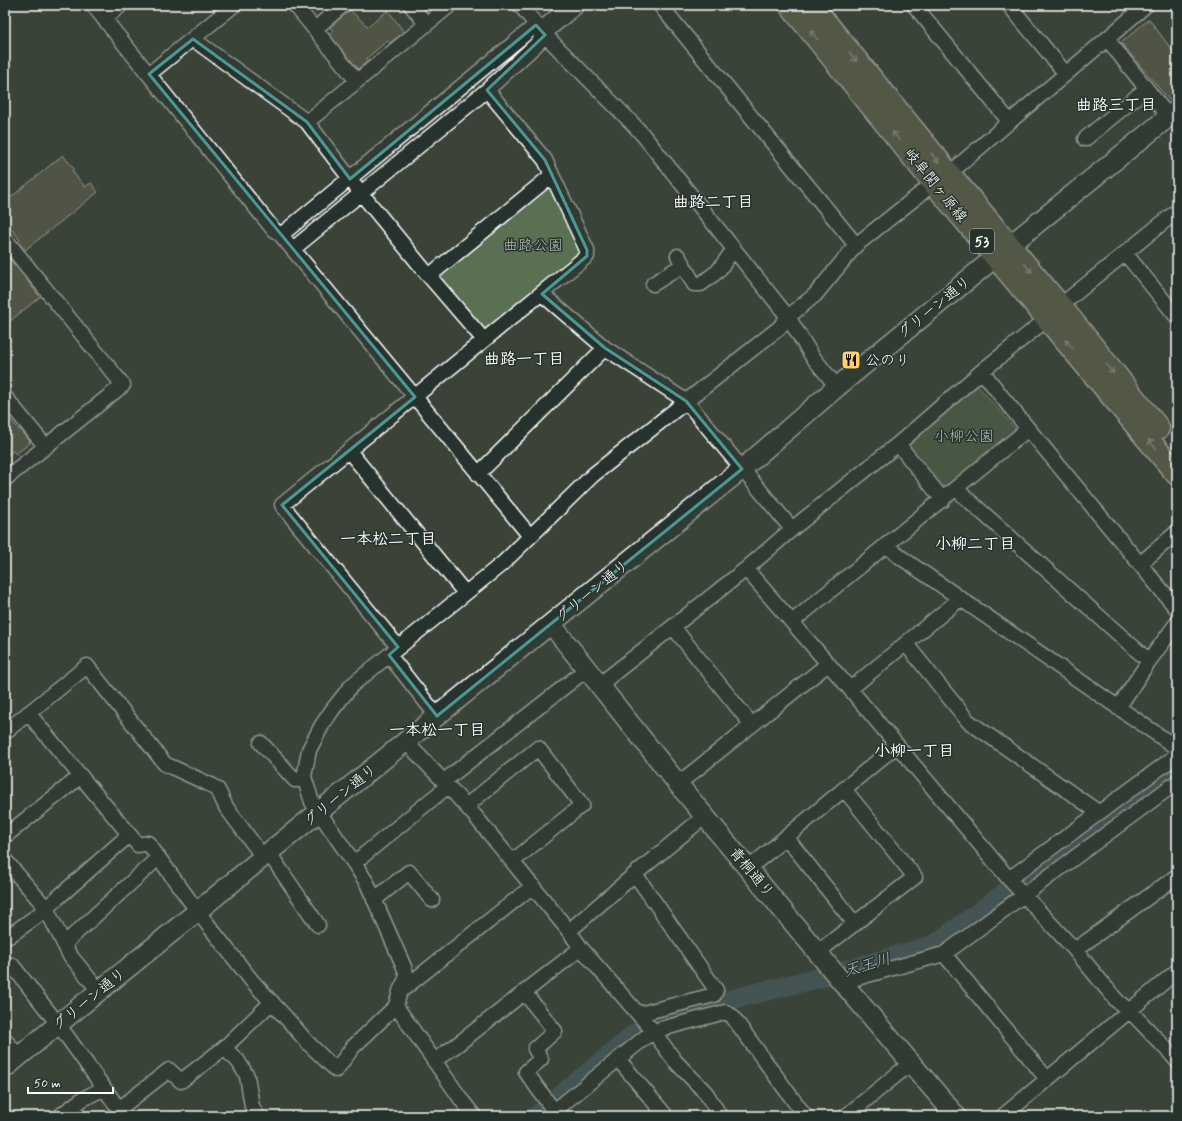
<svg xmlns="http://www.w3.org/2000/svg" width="1182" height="1121" font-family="Mynerve,'Klee One',sans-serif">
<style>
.green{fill:#5a6f53;stroke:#acb7a9}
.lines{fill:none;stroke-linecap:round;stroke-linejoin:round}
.river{stroke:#4f6873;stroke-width:20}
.building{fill:#6b6754;stroke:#fff}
.street-casing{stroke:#fff;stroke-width:17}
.secondary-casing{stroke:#fff;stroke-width:22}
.primary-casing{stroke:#fff;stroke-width:25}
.street{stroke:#26332d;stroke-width:14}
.secondary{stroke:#26332d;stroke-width:19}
.primary{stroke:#706f59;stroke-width:22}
.oneway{stroke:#bfbeb4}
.marked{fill:none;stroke:#4b9892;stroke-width:3;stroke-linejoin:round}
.labels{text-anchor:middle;stroke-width:3;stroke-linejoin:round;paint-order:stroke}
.shield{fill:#26332d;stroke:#bec2c0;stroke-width:1}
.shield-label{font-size:14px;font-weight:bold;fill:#fff}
.street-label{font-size:15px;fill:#fff;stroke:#26332d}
.park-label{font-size:15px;fill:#b5beb2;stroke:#26332d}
.poi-label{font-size:15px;fill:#fff;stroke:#26332d;text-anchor:start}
.neighbourhood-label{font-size:16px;font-weight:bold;fill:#fff;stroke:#26332d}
.water-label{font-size:16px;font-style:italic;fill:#b0bbc0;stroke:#26332d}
</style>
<rect width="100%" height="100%" fill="#3b4339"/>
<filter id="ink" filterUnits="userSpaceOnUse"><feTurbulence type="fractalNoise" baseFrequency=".025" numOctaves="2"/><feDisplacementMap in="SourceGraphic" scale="8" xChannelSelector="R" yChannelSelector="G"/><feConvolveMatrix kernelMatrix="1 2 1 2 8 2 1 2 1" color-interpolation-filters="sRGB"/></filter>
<g filter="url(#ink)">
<path class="green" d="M 546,185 L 551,189 L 580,248 L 579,255 L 486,331 L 481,330 L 440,280 L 441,273 Z
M 978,386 L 1018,432 L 942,491 L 904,444 Z"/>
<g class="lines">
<path class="river" d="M 536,1116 L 653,1019 L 822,977 L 934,945 L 1162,777 L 1177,763"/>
</g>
<path class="building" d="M 350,10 L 368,27 L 388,10 L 404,32 L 390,43 L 387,41 L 367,58 L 369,60 L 358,69 L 329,34 L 333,31 L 330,27 Z
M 1149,19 L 1177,57 L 1177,97 L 1170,101 L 1121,43 Z
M 63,155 L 74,169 L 72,171 L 85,187 L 91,183 L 98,192 L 25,250 L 18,242 L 20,240 L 5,221 L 5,202 Z
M 5,253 L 40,297 L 5,325 Z
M 5,413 L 19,430 L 20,429 L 30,441 L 29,442 L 30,443 L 16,454 L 13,451 L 5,457 Z"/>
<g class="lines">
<g class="street-casing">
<path id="street" d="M 93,5 L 273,229 L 281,235 L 530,536
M 295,5 L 357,81
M 411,5 L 426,24
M 520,5 L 545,35 L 631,122 L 643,135 L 788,317 L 812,356 L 837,387
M 660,5 L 856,245
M 914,5 L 1009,121
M 1009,5 L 1066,74
M 104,19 L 121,5
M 315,29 L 343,5
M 193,39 L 307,122 L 361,193 L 429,276 L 484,340
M 1107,39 L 1169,117
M 149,74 L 234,5
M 307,122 L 450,5
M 1085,139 L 1146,89
M 949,174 C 1014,117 1081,62 1146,5
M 281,235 L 536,25
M 5,239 L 123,385 L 5,479
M 293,249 L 487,90 L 538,43 L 545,35
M 1125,253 L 1177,317
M 678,256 L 694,284 L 701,284 L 718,271 L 734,249
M 429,276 L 552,175
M 653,284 L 683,265
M 542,294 L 605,348 L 686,401 L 792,529
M 1060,306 L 1177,211
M 982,371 L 1002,397 L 1177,609
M 5,397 L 46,447
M 898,444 L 943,500
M 349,451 L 465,593
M 478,474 L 605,348
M 956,489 L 1149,661
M 887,545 L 896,554 L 1177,748
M 1140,564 L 1177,532
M 746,569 L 850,689 L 1009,879 L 1075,950 L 1117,1001 L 1129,1010 L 1172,1055 L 1177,1061
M 792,622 L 1028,429
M 673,627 L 752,725
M 906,644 L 968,721 L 1098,812
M 398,647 L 282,505 L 587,256 L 587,250 L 545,160 L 487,90
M 389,655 L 437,716
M 599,685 L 746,569 L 792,529 L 898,444 L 982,371 L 1047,319
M 850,689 L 960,599
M 1118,708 L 1149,661 L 1177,623
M 28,713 L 138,845 L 148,843 L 198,912 L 252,981 L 288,1020 L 308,1043 L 336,1070 L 353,1047 L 396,1006
M 5,732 L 87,666 L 165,764 L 211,785 L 218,790 L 226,807 L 263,857
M 406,742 L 448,786 L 475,816 L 569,931 L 581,948 L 653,1031 L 675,1061 L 706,1093 L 720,1116
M 261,743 L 295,780 L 305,780
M 444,781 L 587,669
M 678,784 L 828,664
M 466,806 L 538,748 L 582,805 L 513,861
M 5,836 L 81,776
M 786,837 L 855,924
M 269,853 L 318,925
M 5,860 L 46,908 L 69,954 L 99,991
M 354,863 L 448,786
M 749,868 L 897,745
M 635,874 L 716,990 L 714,995 L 639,1014
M 1009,879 L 1172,759 L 1177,751
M 374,900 L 409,872 L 432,900
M 569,931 L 635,874 L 705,816
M 5,935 L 9,936 L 37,916 L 129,835
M 64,944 L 158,858
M 1075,950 L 1177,876
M 818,952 L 915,877 L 844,789
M 944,954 L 1047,1079
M 12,965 L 58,1024 L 124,1116
M 842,982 L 944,954 L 1177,782
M 402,990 L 533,886
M 524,992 L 555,1031 L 535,1049 L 541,1059 L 526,1072 L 554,1111
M 5,1040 L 19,1057
M 224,1048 L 238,1061 L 247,1076 L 252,1106 L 257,1116
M 618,1059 L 666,1116
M 434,1061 L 458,1044 L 581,948
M 119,1109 L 169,1070 L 181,1081 L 224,1048 L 272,1002
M 60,1116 L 81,1100 L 104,1088
M 474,1116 L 463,1102 L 396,1006 L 400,991 L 407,977 L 404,967 L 367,883 L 354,863 L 312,802 L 304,777 L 309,750 L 322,725 L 333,709 L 352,685 L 503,563 L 593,475 L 779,328 L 788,317 L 815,295 L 856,245 L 934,183
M 548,1116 L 653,1031 L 725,1012 L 732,1016 L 805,1116
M 846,1116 L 911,1063
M 1003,1116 L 1177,971"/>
</g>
<g class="secondary-casing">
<path id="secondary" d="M 542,32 L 574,5
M 551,624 L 678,784 L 842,982 L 956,1116
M 5,1068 C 90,997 178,929 263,857 L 742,469 L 837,387 L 1009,246 L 1177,110"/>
</g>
<g class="primary-casing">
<path id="primary" d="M 790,5 L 934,183 L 1177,474
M 811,5 L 949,174 L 1060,306 L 1158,428"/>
</g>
<use href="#street" class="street"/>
<use href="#secondary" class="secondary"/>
<use href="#primary" class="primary"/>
</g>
<defs><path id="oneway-shaft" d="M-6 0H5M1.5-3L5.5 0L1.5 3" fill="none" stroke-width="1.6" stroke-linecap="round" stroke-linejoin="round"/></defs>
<g class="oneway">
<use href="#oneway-shaft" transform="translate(814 35) rotate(-129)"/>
<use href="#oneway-shaft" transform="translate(853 57) rotate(51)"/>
<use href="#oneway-shaft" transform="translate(896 136) rotate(-129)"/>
<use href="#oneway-shaft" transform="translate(935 158) rotate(51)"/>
<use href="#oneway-shaft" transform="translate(1028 268) rotate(50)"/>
<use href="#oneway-shaft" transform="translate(1069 344) rotate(-130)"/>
<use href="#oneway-shaft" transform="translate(1110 369) rotate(51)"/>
<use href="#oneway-shaft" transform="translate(1152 444) rotate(-130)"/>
</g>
</g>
<path d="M0 0H1182V1121H0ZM 536,25 L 545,35 L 487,90 L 545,160 L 587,250 L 587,256 L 542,294 L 605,348 L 686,401 L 742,469 L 437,716 L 389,655 L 398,647 L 282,505 L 415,397 L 149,74 L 193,39 L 307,122 L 350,179 Z" fill="#3b4339" fill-opacity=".55" fill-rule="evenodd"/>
<path class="marked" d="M 536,25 L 545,35 L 487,90 L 545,160 L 587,250 L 587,256 L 542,294 L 605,348 L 686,401 L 742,469 L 437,716 L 389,655 L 398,647 L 282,505 L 415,397 L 149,74 L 193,39 L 307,122 L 350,179 Z"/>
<defs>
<g id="restaurant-square" transform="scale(1)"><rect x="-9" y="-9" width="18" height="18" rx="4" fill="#ffd166" stroke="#26332d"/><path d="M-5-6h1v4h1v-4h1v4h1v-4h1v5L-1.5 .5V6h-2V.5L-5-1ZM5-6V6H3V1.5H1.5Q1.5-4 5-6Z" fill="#111"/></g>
</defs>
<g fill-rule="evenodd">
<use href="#restaurant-square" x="851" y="360"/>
</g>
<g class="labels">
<rect class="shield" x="970" y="229" width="24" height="24" rx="3"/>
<g class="shield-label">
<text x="982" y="246">53</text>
</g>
<g class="street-label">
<text transform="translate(936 185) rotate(51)" y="5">岐阜関ヶ原線</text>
<text transform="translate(934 307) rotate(-39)" y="5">グリーン通り</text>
<text transform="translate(592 591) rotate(-39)" y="5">グリーン通り</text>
<text transform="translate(340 795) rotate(-39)" y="5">グリーン通り</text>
<text transform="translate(752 872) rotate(50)" y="5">青桐通り</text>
<text transform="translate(89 999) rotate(-39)" y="5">グリーン通り</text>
</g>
<g class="park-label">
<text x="533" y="250">曲路公園</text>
<text x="964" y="441">小柳公園</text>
</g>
<g class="poi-label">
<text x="865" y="365">公のり</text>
</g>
<g class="neighbourhood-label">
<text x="1116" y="110">曲路三丁目</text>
<text x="713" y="207">曲路二丁目</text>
<text x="524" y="364">曲路一丁目</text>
<text x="388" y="544">一本松二丁目</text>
<text x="975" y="549">小柳二丁目</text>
<text x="437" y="735">一本松一丁目</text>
<text x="914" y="756">小柳一丁目</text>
</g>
<g class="water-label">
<text transform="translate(867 964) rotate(-16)" y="6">天王川</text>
</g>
</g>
<rect width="1182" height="1121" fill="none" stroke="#26332d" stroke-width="20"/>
<rect x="10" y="10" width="1162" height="1101" fill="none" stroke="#fff" stroke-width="1.5" filter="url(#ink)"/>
<path d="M28 1087v6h85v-6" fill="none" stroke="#ffffff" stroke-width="2"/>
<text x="34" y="1087" font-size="12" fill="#ffffff" stroke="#26332d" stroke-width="3" paint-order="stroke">50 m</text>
</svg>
